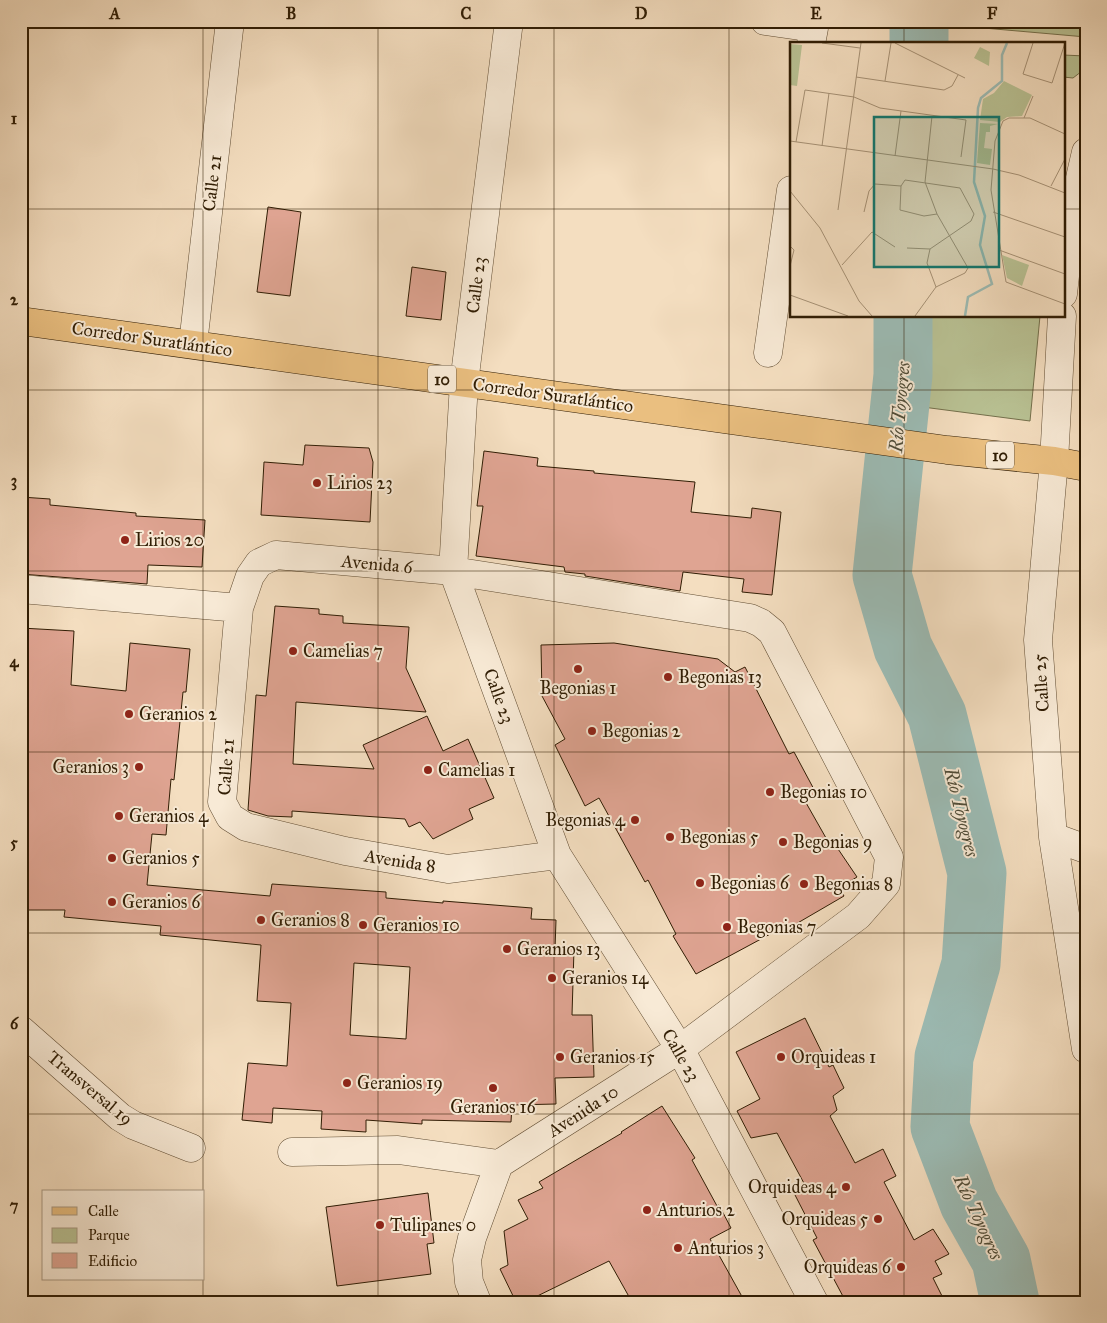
<svg xmlns="http://www.w3.org/2000/svg" width="1107" height="1323" font-family="'IM FELL Great Primer',serif">
<style>
.green{fill:#b9c294;stroke:#74704c}
.lines{fill:none;stroke-linecap:round;stroke-linejoin:round}
.river{stroke:#9cbcb5;stroke-width:59}
.building{fill:#dfa492;stroke:#301d04;fill-rule:evenodd}
.minor-casing{stroke:#614d33;stroke-width:29}
.primary-casing{stroke:#301d04;stroke-width:29}
.minor{stroke:#f8ead6;stroke-width:28}
.primary{stroke:#eabf80;stroke-width:28}
.grid{fill:none;stroke:#301d04;stroke-width:1;stroke-opacity:0.55}
.poi-dot{fill:#8f2418;stroke:#f8ead6;stroke-width:2}
.labels{text-anchor:middle;stroke-width:4;stroke-linejoin:round;paint-order:stroke}
.shield{fill:#f8ead6;stroke:#6c5a43;stroke-width:1}
.shield-label{font-size:16px;font-weight:bold;fill:#301d04}
.street-label{font-size:18px;fill:#301d04;stroke:#f8ead6}
.poi-label{font-size:18px;fill:#301d04;stroke:#f8ead6;text-anchor:start}
.water-label{font-size:19px;font-style:italic;fill:#504d39;stroke:#f8ead6}
.inset-river{fill:none;stroke:#9cbcb5;stroke-width:2.5}
.inset-road{fill:none;stroke:#a69175;stroke-width:1}
.view{fill:#0f766e;fill-opacity:0.15;stroke:#0f766e;stroke-width:2.5}
.inset-edge{fill:none;stroke:#301d04;stroke-width:2.5}
.neatline{fill:none;stroke:#301d04;stroke-width:2}
.grid-label{font-size:16px;text-anchor:middle;font-weight:bold;fill:#301d04}
</style>
<rect width="100%" height="100%" fill="#f4dec0"/>
<filter id="stains"><feTurbulence type="fractalNoise" baseFrequency=".004" numOctaves="4"/><feColorMatrix values="0 0 0 0 .2 0 0 0 0 .09 0 0 0 0 .02 0 0 0 .5 -.17"/></filter>
<radialGradient id="worn" r=".72"><stop offset=".6" stop-color="#630" stop-opacity="0"/><stop offset="1" stop-color="#630" stop-opacity=".3"/></radialGradient>
<path class="green" d="M 939,21 L 1086,21 L 1086,37 L 938,24 Z
M 1063,55 L 1086,56 L 1086,68 L 1073,78 L 1063,77 Z
M 923,316 L 1040,316 L 1030,421 L 915,406 Z"/>
<g class="lines">
<path class="river" d="M 919,44 L 919,21
M 903,316 L 903,375 L 882,575 L 903,648 L 937,715 L 977,873 L 971,964 L 944,1057 L 940,1127 L 969,1203 L 1001,1260 L 1010,1302"/>
</g>
<path class="building" d="M 268,207 L 301,212 L 290,296 L 257,292 Z
M 412,267 L 446,272 L 441,320 L 406,316 Z
M 305,445 L 369,448 L 373,462 L 370,522 L 261,515 L 264,462 L 303,465 Z
M 484,451 L 538,458 L 537,466 L 594,471 L 594,473 L 695,482 L 691,512 L 751,518 L 752,508 L 781,512 L 772,595 L 742,592 L 744,579 L 683,572 L 680,591 L 585,576 L 585,574 L 565,572 L 564,567 L 476,556 L 483,506 L 477,506 Z
M 21,497 L 50,499 L 50,505 L 136,513 L 136,516 L 205,520 L 202,567 L 148,565 L 147,584 L 21,574 Z
M 275,606 L 319,609 L 319,614 L 343,616 L 343,623 L 409,627 L 406,668 L 426,712 L 296,702 L 293,764 L 374,769 L 363,745 L 427,716 L 443,751 L 468,739 L 494,798 L 469,809 L 473,819 L 433,839 L 420,822 L 409,827 L 405,819 L 292,811 L 292,817 L 268,816 L 248,810 L 256,695 L 266,696 Z
M 21,628 L 74,631 L 71,685 L 126,691 L 130,643 L 190,649 L 186,692 L 183,692 L 174,780 L 171,779 L 166,835 L 152,834 L 147,885 L 270,896 L 272,884 L 386,892 L 386,898 L 443,903 L 443,901 L 532,908 L 531,919 L 556,920 L 555,949 L 574,949 L 572,1015 L 592,1015 L 594,1077 L 555,1078 L 556,1104 L 512,1105 L 511,1122 L 422,1120 L 422,1124 L 366,1120 L 366,1132 L 321,1129 L 322,1111 L 273,1108 L 272,1123 L 242,1120 L 248,1063 L 287,1066 L 291,1003 L 257,1001 L 261,945 L 160,935 L 161,926 L 64,917 L 65,910 L 21,910 ZM 354,963 L 410,967 L 406,1039 L 350,1035 Z
M 614,643 L 718,659 L 735,672 L 745,667 L 789,754 L 794,752 L 817,795 L 805,801 L 830,845 L 834,843 L 857,877 L 839,888 L 844,896 L 789,928 L 787,925 L 696,974 L 673,936 L 676,934 L 648,880 L 645,882 L 599,798 L 585,806 L 555,745 L 565,739 L 542,696 L 541,645 Z
M 805,1018 L 829,1067 L 833,1065 L 844,1088 L 833,1096 L 837,1110 L 830,1116 L 855,1163 L 883,1149 L 896,1176 L 884,1182 L 914,1240 L 933,1229 L 949,1254 L 935,1261 L 942,1274 L 933,1278 L 945,1302 L 846,1302 L 813,1240 L 817,1238 L 794,1193 L 806,1187 L 777,1133 L 751,1138 L 737,1111 L 760,1099 L 736,1052 Z
M 662,1106 L 695,1158 L 692,1160 L 717,1206 L 719,1205 L 731,1228 L 710,1239 L 745,1302 L 632,1302 L 609,1261 L 525,1302 L 516,1302 L 500,1269 L 508,1265 L 504,1231 L 528,1219 L 518,1200 L 543,1188 L 539,1182 L 622,1133 L 621,1132 Z
M 428,1193 L 434,1243 L 427,1244 L 431,1274 L 337,1286 L 326,1207 Z"/>
<g class="lines">
<g class="minor-casing">
<path id="minor" d="M 509,21 L 464,383 L 453,571 L 557,855 L 680,1049 L 814,1302
M 765,21 L 814,28 L 811,44
M 1063,294 L 1072,213 L 1086,152
M 1062,316 L 1054,461 L 1038,640 L 1053,837 L 1086,1049
M 193,344 L 230,21
M 768,353 L 791,190
M 21,589 L 239,608 L 250,576 L 259,563 L 276,555 L 453,571 L 750,618 L 761,623 L 772,632 L 889,857 L 886,884 L 858,916 L 680,1049 L 499,1164 L 398,1150 L 292,1152
M 239,608 L 222,802 L 230,817 L 246,827 L 345,851 L 448,869 L 557,855
M 1053,837 L 1086,849
M 21,1030 L 120,1117 L 133,1125 L 191,1148
M 477,1302 L 469,1282 L 467,1260 L 472,1238 L 499,1164"/>
</g>
<g class="primary-casing">
<path id="primary" d="M 21,321 L 947,450 L 1054,461 L 1086,467"/>
</g>
<use href="#minor" class="minor"/>
<use href="#primary" class="primary"/>
</g>
<path class="grid" d="M 203,21 L 203,1192M 378,21 L 378,1302M 554,21 L 554,1302M 729,21 L 729,1302M 904,21 L 904,44M 21,209 L 791,209M 1063,209 L 1086,209M 904,316 L 904,1302M 21,390 L 1086,390M 21,571 L 1086,571M 21,752 L 1086,752M 21,933 L 1086,933M 21,1114 L 1086,1114M 203,1279 L 203,1302"/>
<g class="poi-dot">
<circle cx="317" cy="483" r="5"/>
<circle cx="125" cy="540" r="5"/>
<circle cx="293" cy="651" r="5"/>
<circle cx="578" cy="669" r="5"/>
<circle cx="668" cy="677" r="5"/>
<circle cx="129" cy="714" r="5"/>
<circle cx="592" cy="731" r="5"/>
<circle cx="139" cy="767" r="5"/>
<circle cx="428" cy="770" r="5"/>
<circle cx="770" cy="792" r="5"/>
<circle cx="119" cy="816" r="5"/>
<circle cx="635" cy="820" r="5"/>
<circle cx="670" cy="837" r="5"/>
<circle cx="783" cy="842" r="5"/>
<circle cx="112" cy="858" r="5"/>
<circle cx="700" cy="883" r="5"/>
<circle cx="804" cy="884" r="5"/>
<circle cx="112" cy="902" r="5"/>
<circle cx="261" cy="920" r="5"/>
<circle cx="363" cy="925" r="5"/>
<circle cx="727" cy="927" r="5"/>
<circle cx="507" cy="949" r="5"/>
<circle cx="552" cy="978" r="5"/>
<circle cx="560" cy="1057" r="5"/>
<circle cx="781" cy="1057" r="5"/>
<circle cx="347" cy="1083" r="5"/>
<circle cx="493" cy="1088" r="5"/>
<circle cx="846" cy="1187" r="5"/>
<circle cx="647" cy="1210" r="5"/>
<circle cx="878" cy="1219" r="5"/>
<circle cx="380" cy="1225" r="5"/>
<circle cx="678" cy="1248" r="5"/>
<circle cx="901" cy="1267" r="5"/>
</g>
<g class="labels">
<g class="shield">
<rect x="428" y="365.5" width="28" height="27" rx="4"/>
<rect x="986" y="441.5" width="28" height="27" rx="4"/>
</g>
<g class="shield-label">
<text x="442" y="385">10</text>
<text x="1000" y="461">10</text>
</g>
<g class="street-label">
<text transform="translate(212 183) rotate(-83)" y="6">Calle 21</text>
<text transform="translate(476 285) rotate(-83)" y="6">Calle 23</text>
<text transform="translate(152 339) rotate(8)" y="6">Corredor Suratlántico</text>
<text transform="translate(553 395) rotate(8)" y="6">Corredor Suratlántico</text>
<text transform="translate(377 564) rotate(5)" y="6">Avenida 6</text>
<text transform="translate(1041 683) rotate(-94)" y="6">Calle 25</text>
<text transform="translate(499 696) rotate(70)" y="6">Calle 23</text>
<text transform="translate(226 767) rotate(-86)" y="6">Calle 21</text>
<text transform="translate(400 861) rotate(9)" y="6">Avenida 8</text>
<text transform="translate(681 1055) rotate(60)" y="6">Calle 23</text>
<text transform="translate(90 1088) rotate(40)" y="6">Transversal 19</text>
<text transform="translate(583 1111) rotate(-33)" y="6">Avenida 10</text>
</g>
<g class="poi-label">
<text x="327" y="489">Lirios 23</text>
<text x="135" y="546">Lirios 20</text>
<text x="303" y="657">Camelias 7</text>
<text x="678" y="683">Begonias 13</text>
<text x="578" y="694" text-anchor="middle">Begonias 1</text>
<text x="139" y="720">Geranios 2</text>
<text x="602" y="737">Begonias 2</text>
<text x="129" y="773" text-anchor="end">Geranios 3</text>
<text x="438" y="776">Camelias 1</text>
<text x="780" y="798">Begonias 10</text>
<text x="129" y="822">Geranios 4</text>
<text x="625" y="826" text-anchor="end">Begonias 4</text>
<text x="680" y="843">Begonias 5</text>
<text x="793" y="848">Begonias 9</text>
<text x="122" y="864">Geranios 5</text>
<text x="710" y="889">Begonias 6</text>
<text x="814" y="890">Begonias 8</text>
<text x="122" y="908">Geranios 6</text>
<text x="271" y="926">Geranios 8</text>
<text x="373" y="931">Geranios 10</text>
<text x="737" y="933">Begonias 7</text>
<text x="517" y="955">Geranios 13</text>
<text x="562" y="984">Geranios 14</text>
<text x="570" y="1063">Geranios 15</text>
<text x="791" y="1063">Orquideas 1</text>
<text x="357" y="1089">Geranios 19</text>
<text x="493" y="1113" text-anchor="middle">Geranios 16</text>
<text x="836" y="1193" text-anchor="end">Orquideas 4</text>
<text x="657" y="1216">Anturios 2</text>
<text x="868" y="1225" text-anchor="end">Orquideas 5</text>
<text x="390" y="1231">Tulipanes 0</text>
<text x="688" y="1254">Anturios 3</text>
<text x="891" y="1273" text-anchor="end">Orquideas 6</text>
</g>
<g class="water-label">
<text transform="translate(899 407) rotate(-85)" y="7">Río Toyogres</text>
<text transform="translate(962 812) rotate(76)" y="7">Río Toyogres</text>
<text transform="translate(979 1217) rotate(65)" y="7">Río Toyogres</text>
</g>
</g>
<g transform="translate(790 42)">
<rect width="275" height="275" fill="#f4dec0"/>
<path d="M 0,2 L 12,3 L 7,44 L 0,43 ZM 190,5 L 200,10 L 199,24 L 184,16 ZM 214,39 L 242,53 L 232,74 L 217,75 L 210,80 L 190,78 L 193,57 L 204,51 ZM 190,81 L 208,82 L 200,84 L 200,90 L 196,90 L 194,106 L 202,107 L 200,123 L 187,121 ZM 212,213 L 239,223 L 232,244 L 217,236 Z" fill="#b9c294"/>
<path class="inset-river" d="M 175,274 L 178,255 L 202,242 L 190,203 L 195,174 L 184,140 L 188,66 L 191,56 L 212,39 L 212,13 L 217,1"/>
<path class="inset-road" d="M 32,1 L 70,6M 105,1 L 175,36M 243,1 L 233,32 L 262,41 L 275,1M 66,35 L 154,48 L 162,44 L 168,33M 95,39 L 101,1M 234,76 L 243,54M 275,92 L 240,76 L 219,76 L 213,79 L 205,99 L 201,148 L 216,240 L 275,262M 0,99 L 203,127 L 229,133 L 275,151M 6,100 L 15,48 L 64,55 L 90,66 L 176,78 L 171,115M 32,104 L 39,51M 105,114 L 111,69M 111,144 L 110,168 L 134,174 L 147,172M 261,144 L 275,117M 0,149 L 30,186 L 69,259 L 82,274M 48,168 L 71,1M 74,170 L 79,149 L 85,142 L 111,144 L 115,138 L 170,146 L 184,172 L 181,179 L 140,207 L 117,206M 203,170 L 275,195M 0,204 L 4,208 L 0,224M 140,207 L 137,221 L 146,245M 209,208 L 275,232M 52,223 L 82,190 L 105,205M 0,253 L 58,274M 125,274 L 146,245 L 175,231 L 178,226 L 147,172 L 135,140 L 142,74"/>
<path class="view" d="M 84,75 L 209,75 L 209,225 L 84,225 Z"/>
<rect width="275" height="275" class="inset-edge"/>
</g>
<rect width="1107" height="1323" fill="none" stroke="#f4dec0" stroke-width="55"/>
<rect x="42" y="1190" width="162" height="90" fill="#f8ead6" stroke="#a89882"/>
<rect x="52" y="1207" width="25" height="8" fill="#eabf80" stroke="#a89882"/>
<text x="88" y="1216" font-size="15" fill="#301d04">Calle</text>
<rect x="52" y="1228" width="25" height="15" fill="#b9c294" stroke="#a89882"/>
<text x="88" y="1240" font-size="15" fill="#301d04">Parque</text>
<rect x="52" y="1253" width="25" height="15" fill="#dfa492" stroke="#a89882"/>
<text x="88" y="1266" font-size="15" fill="#301d04">Edificio</text>
<rect x="28" y="28" width="1052" height="1268" class="neatline"/>
<g class="grid-label">
<text x="115" y="19">A</text>
<text x="291" y="19">B</text>
<text x="466" y="19">C</text>
<text x="641" y="19">D</text>
<text x="816" y="19">E</text>
<text x="992" y="19">F</text>
<text x="14" y="124">1</text>
<text x="14" y="305">2</text>
<text x="14" y="486">3</text>
<text x="14" y="667">4</text>
<text x="14" y="848">5</text>
<text x="14" y="1029">6</text>
<text x="14" y="1211">7</text>
</g>
<rect width="100%" height="100%" filter="url(#stains)"/>
<rect width="100%" height="100%" fill="url(#worn)"/>
</svg>
